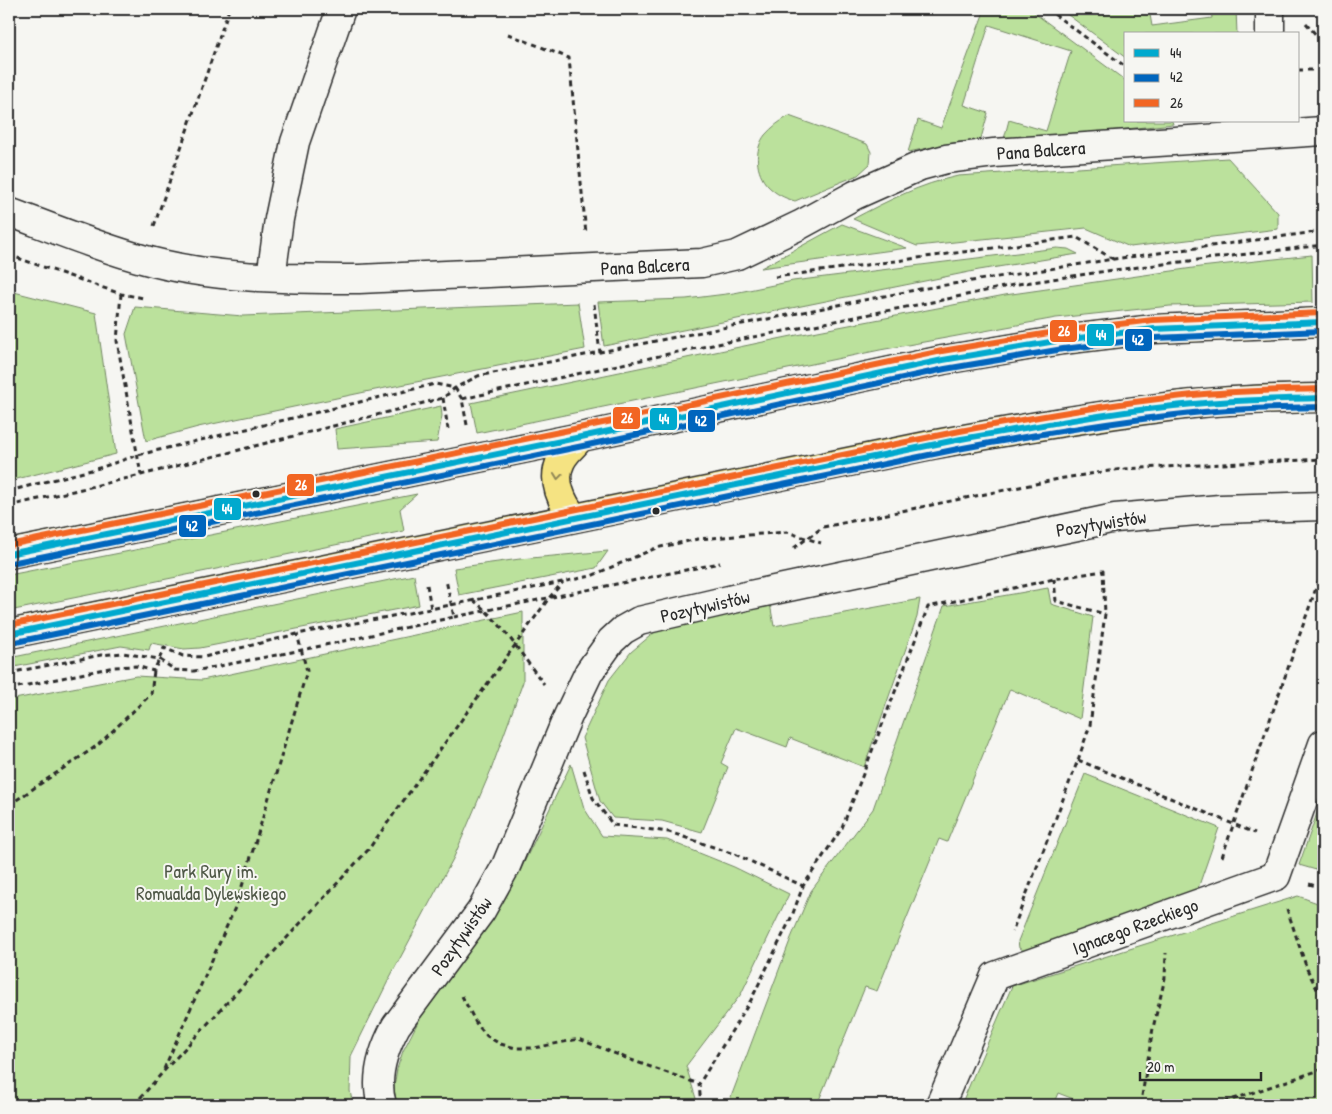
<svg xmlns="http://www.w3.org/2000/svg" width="1332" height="1114" font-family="'Patrick Hand',sans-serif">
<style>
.green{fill:#bbe19c;stroke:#738664}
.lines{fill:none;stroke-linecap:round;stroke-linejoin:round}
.minor-casing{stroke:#2b2b2b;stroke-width:31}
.major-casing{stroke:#2b2b2b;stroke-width:31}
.path{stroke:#2b2b2b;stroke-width:3;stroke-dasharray:5 4;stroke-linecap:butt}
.minor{stroke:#f6f6f2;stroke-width:28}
.major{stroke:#f5e382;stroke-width:28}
.bus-1-casing{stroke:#f6f6f2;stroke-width:10}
.bus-2-casing{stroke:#f6f6f2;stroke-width:10}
.bus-3-casing{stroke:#f6f6f2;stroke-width:10}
.bus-1{stroke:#00a9ce;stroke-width:6}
.bus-2{stroke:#0065bd;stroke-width:6}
.bus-3{stroke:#f26522;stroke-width:6}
.oneway{stroke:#908756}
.bus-dot{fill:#2b2b2b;stroke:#f6f6f2;stroke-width:2}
.labels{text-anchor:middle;stroke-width:4;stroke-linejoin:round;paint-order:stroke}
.street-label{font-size:19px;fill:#2b2b2b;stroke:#f6f6f2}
.park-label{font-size:19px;fill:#4f5847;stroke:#f6f6f2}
.line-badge{stroke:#f6f6f2;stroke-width:2}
.badge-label{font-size:14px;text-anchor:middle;font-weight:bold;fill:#fff}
</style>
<rect width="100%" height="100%" fill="#f6f6f2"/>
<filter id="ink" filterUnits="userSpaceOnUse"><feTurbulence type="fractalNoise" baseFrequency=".02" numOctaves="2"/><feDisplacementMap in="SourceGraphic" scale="10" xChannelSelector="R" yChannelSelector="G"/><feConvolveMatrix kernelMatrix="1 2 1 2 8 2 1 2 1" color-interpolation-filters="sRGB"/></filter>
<g filter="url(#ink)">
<path class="green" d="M 985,9 L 1029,9 L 1126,81 L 1126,121 L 1172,121 L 1173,124 L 1051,137 L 1004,139 L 1009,120 L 1046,131 L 1071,51 L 989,25 L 964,105 L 988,113 L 980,142 L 958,142 L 908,152 L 918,120 L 941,128 Z
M 1060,9 L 1149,9 L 1152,26 L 1212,18 L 1211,9 L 1236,9 L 1237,34 L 1126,34 L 1126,58 Z
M 789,116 L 867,144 L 871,152 L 870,164 L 858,175 L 795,201 C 784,198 776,194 768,186 C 755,173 754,149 765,135 C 772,127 780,121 789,116 Z
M 1228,158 L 1278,213 L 1278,229 L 1130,247 L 1086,228 L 917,246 L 853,219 C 887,201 920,184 958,176 Z
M 842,224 L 907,248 L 761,268 Z
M 1057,248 L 1068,249 L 1078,254 L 979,270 L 604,346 L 598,302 L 686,299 L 734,293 L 793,281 Z
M 1312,255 L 1313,302 L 1170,306 L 1056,318 L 880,350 L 477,433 L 471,403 L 792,336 L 1005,295 L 1200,267 Z
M 14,292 L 96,313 L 116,454 L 9,481 L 9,307 Z
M 578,303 L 585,349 L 370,391 L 198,427 L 146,441 L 126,334 L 135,307 L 243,316 Z
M 441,406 L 442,416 L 437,442 L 337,449 L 335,429 Z
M 417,494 L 400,509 L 404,531 L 9,611 L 9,575 Z
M 608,551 L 596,568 L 459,595 L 454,568 L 520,559 Z
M 414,575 L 419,605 L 200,648 L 184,649 L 151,643 L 149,650 L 121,646 L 9,668 L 9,658 Z
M 1048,588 L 1051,604 L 1093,617 L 1080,719 L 1010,689 L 947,842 L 939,839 L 877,991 L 865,987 L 817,1105 L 728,1105 L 791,938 L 811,891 L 873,809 L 944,606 Z
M 769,598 L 774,626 L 920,599 L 917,617 L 864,767 L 790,738 L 787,747 L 736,728 L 721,763 L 728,767 L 702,832 L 662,821 L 613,818 L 600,801 L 582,738 L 609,680 L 631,652 L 656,631 Z
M 523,612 L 523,682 L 491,770 L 454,857 L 390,977 L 351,1056 L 350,1091 L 353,1105 L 9,1105 L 9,700 L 136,676 L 202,680 Z
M 571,764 L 584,808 L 602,836 L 667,840 L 734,867 L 789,894 L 741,994 L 686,1066 L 698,1105 L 396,1105 L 394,1087 L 397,1069 L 403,1051 L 419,1020 L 465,958 L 520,871 Z
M 1085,774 L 1219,828 L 1196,894 L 1027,953 L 1019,948 L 1018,941 Z
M 1323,796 L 1323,872 L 1299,865 Z
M 1298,896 L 1323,905 L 1323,1105 L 1089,1105 L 1058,1093 L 1053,1105 L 961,1105 L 1012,986 Z"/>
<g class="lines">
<g class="minor-casing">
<path id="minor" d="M 1270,9 L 1270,34
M 9,212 C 52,228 98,247 142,259 C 212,279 287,279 359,279 L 680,264 L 702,263 L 737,255 L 800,225 L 855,195 L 920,166 L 946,159 L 994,153 L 1323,131
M 271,277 L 279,219 L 295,142 L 341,9
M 382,1105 C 374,1078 383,1050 396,1026 L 481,911 L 506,866 L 568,716 L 589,672 L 611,641 L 623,630 L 639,621 L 746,596 L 1115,518 L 1220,509 L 1323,506
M 940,1105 L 995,976 L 1276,876 L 1323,744"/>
</g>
<g class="major-casing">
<path id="major" d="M 574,518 C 562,503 551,480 561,461 C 565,452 575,444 581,437
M 9,554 L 581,437 L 943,360 L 1062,340 L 1154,329 L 1323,322
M 9,634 L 931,445 C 1012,430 1093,416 1175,406 C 1224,400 1274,399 1323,398"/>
</g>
<path class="path" d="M 437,9 L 453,14
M 1047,9 L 1126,67
M 1306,23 L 1323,43
M 508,34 L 569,58 L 586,234
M 1298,70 L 1323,70
M 154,226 L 229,9
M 9,255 L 121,294 L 144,298
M 775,277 L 1076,237 L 1113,259
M 121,294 L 117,341 L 141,475
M 594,304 L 600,353
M 443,398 L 448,429
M 467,425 L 462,399 L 682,351 L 947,299 L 1018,284 L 1114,270 L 1323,245
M 9,491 L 99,468 L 138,455 L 435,384 L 455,388 L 462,399
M 9,506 L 141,475 L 443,398 L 455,388 L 478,376 L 920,289 L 1114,259 L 1323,231
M 794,548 L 823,527 L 1064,478 L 1122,469 L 1323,459
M 1054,579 L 1056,601 L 1105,614
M 427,585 L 431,609
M 473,600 C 503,623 521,655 544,684
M 454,617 L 720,563
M 9,673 L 101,655 L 123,653 L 159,659 L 175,670 L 194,671 L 302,650 L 454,617 L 446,580
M 9,689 L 114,667 L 136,666 L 154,671 L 164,648 L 183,656 L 204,657 L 297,634 L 451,605 L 591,576 L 656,548 L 698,539 L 787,532 L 821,543
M 1078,760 L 1255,833
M 584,770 L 593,798 L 613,825 L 669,832 L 737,855 L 803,886
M 9,805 L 98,745 L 151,694 L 154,671
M 1222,857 L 1323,568
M 1309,884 L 1323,888
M 1287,909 L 1307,969 L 1323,1001
M 462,996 L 476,1023 L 487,1036 L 500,1044 L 516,1048 L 534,1048 L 579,1039 L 631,1060 L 699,1084
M 164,1069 L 237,903 L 307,671 L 297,634
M 134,1105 L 163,1072 L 368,850 L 549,598 L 563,582
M 701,1105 L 699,1084 L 751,1000 L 792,916 L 803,886 L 842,828 L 928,607 L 1054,579 L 1103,571 L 1105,614 L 1090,725 L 1078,760 L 1012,932
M 1142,1105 L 1142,1096 L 1153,1028 L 1165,978 L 1166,953
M 1216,1105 L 1323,1069"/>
<use href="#minor" class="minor"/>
<use href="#major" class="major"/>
<g class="bus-1-casing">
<path id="bus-1" d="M 9,554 L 581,437 L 943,360 L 1062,340 L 1154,329 L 1323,322
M 9,634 L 961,439 C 1038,426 1116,411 1194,404 C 1237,400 1280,399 1323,398"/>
</g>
<g class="bus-2-casing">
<path id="bus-2" d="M 11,563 L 583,446 L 945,369 L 1063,349 L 1155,338 L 1323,331
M 11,643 L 963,448 C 1039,434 1116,421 1193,413 C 1236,408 1280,408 1323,407"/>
</g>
<g class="bus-3-casing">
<path id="bus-3" d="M 9,545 L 579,428 L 942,351 L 1061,331 L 1153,320 L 1323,313
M 9,625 L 960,431 C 1037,417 1115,403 1193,395 C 1236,391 1280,390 1323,389"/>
</g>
<use href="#bus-1" class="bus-1"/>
<use href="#bus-2" class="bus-2"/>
<use href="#bus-3" class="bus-3"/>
</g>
<defs><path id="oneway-chevron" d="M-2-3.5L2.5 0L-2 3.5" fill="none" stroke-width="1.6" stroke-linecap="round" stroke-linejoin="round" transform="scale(1.25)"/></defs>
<use class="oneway" href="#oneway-chevron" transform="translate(558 476) rotate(96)"/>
</g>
<g class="bus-dot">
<circle cx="256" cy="494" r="4.5"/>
<circle cx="656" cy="511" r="4.5"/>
</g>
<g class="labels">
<g class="street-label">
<text transform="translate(1041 150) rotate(-4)" y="7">Pana Balcera</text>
<text transform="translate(645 266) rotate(-3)" y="7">Pana Balcera</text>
<text transform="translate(1101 523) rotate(-9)" y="7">Pozytywistów</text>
<text transform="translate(705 606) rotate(-13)" y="7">Pozytywistów</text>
<text transform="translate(1135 926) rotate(-20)" y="7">Ignacego Rzeckiego</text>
<text transform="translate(461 936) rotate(-55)" y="7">Pozytywistów</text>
</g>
<g class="park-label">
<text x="211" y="878">Park Rury im.<tspan x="211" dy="22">Romualda Dylewskiego</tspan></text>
</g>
</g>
<g class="line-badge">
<rect x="1049" y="319" width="29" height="24" rx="5" fill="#f26522"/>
<rect x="1086" y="323" width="29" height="24" rx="5" fill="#00a9ce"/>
<rect x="1124" y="328" width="29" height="24" rx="5" fill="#0065bd"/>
<rect x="612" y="406" width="29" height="24" rx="5" fill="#f26522"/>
<rect x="649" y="407" width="29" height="24" rx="5" fill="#00a9ce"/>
<rect x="687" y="409" width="29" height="24" rx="5" fill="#0065bd"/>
<rect x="286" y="473" width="29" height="24" rx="5" fill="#f26522"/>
<rect x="213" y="497" width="29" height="24" rx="5" fill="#00a9ce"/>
<rect x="178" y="514" width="29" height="24" rx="5" fill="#0065bd"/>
</g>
<g class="badge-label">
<text x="1064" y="336">26</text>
<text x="1101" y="340">44</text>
<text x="1138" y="345">42</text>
<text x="627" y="423">26</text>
<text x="664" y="424">44</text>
<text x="701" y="426">42</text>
<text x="301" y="490">26</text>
<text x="227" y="514">44</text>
<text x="192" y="531">42</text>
</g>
<rect width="1332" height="1114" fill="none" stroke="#f6f6f2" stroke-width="30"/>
<rect x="15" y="15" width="1302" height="1084" fill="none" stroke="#2b2b2b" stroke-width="2" filter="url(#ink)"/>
<rect x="1124" y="32" width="175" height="90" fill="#f6f6f2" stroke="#a5a5a2"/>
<rect x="1134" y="49" width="25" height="8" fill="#00a9ce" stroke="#a5a5a2"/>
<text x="1170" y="58" font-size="15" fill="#2b2b2b">44</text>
<rect x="1134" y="74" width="25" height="8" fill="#0065bd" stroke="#a5a5a2"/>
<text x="1170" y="82" font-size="15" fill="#2b2b2b">42</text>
<rect x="1134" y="99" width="25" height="8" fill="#f26522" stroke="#a5a5a2"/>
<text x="1170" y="108" font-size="15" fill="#2b2b2b">26</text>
<path d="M1140 1072v8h121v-8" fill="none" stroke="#2b2b2b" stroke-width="2.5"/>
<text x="1147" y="1072" font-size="15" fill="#2b2b2b" stroke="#f6f6f2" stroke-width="4" paint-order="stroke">20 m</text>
</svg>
